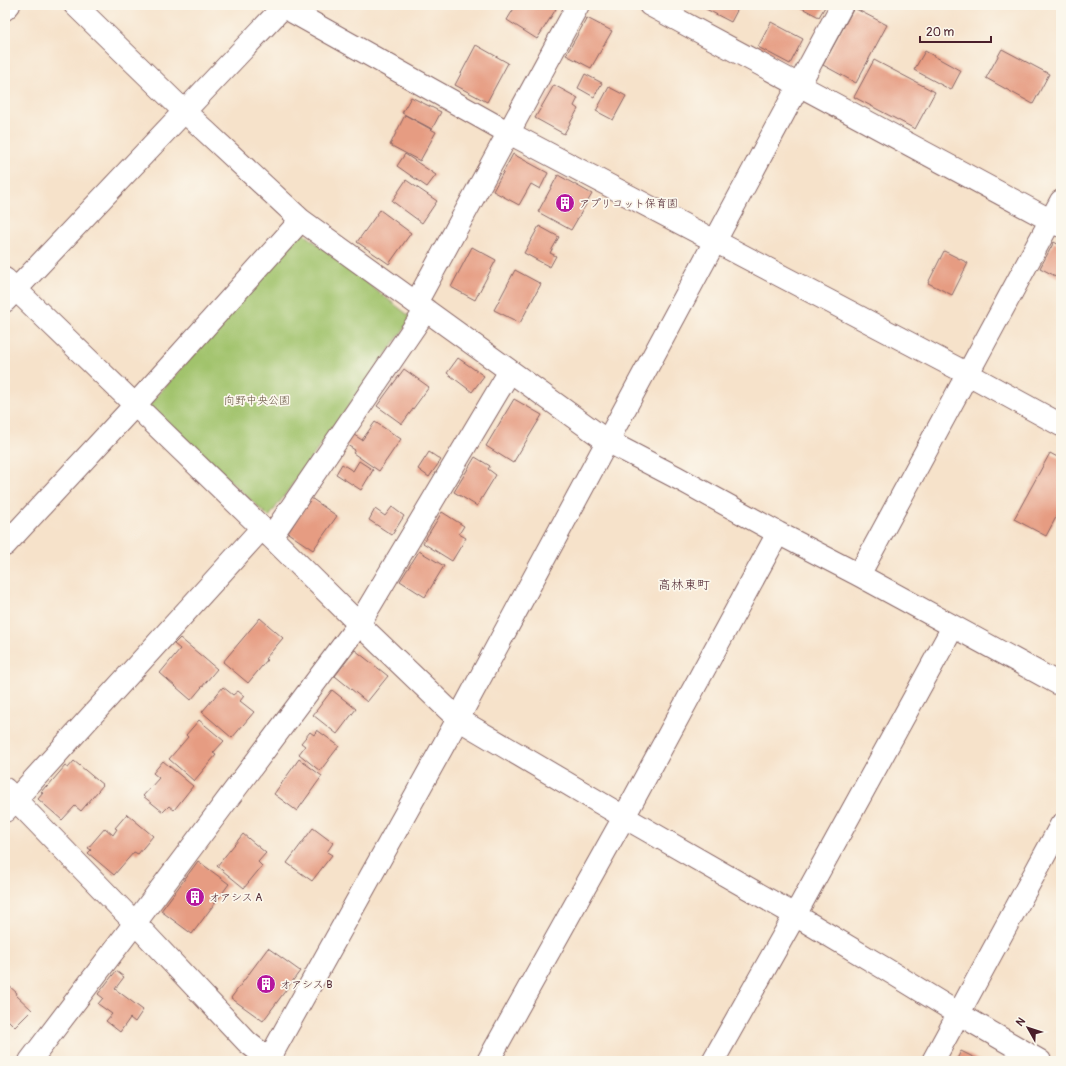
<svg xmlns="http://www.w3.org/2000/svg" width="1066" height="1066" font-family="Pangolin,'Klee One',sans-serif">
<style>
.green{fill:#a1c36c;stroke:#76714c}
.building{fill:#e69c82}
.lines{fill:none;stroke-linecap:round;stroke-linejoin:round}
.minor-casing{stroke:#866363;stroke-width:24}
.minor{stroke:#fff;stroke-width:22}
.labels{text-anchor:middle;stroke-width:3.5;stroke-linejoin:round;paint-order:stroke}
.poi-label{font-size:11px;fill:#4a1f2b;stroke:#fbf7ec;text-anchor:start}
.park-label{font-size:11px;fill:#64503e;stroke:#fbf7ec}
.quarter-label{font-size:13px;fill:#4a1f2b;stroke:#fbf7ec}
</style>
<rect width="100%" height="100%" fill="#fbf7ec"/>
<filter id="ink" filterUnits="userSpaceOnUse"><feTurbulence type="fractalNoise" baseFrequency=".025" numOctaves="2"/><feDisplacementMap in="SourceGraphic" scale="8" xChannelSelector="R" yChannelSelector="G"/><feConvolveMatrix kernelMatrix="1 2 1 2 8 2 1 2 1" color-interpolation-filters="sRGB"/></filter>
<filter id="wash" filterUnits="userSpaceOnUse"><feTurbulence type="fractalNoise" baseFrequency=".012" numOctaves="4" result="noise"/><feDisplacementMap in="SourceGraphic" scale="16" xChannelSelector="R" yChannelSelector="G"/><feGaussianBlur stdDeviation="0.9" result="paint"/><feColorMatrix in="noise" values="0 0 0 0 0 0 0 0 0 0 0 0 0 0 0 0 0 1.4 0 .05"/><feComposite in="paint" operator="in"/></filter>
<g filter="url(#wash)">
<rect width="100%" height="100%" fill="#f6e2ca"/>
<path class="green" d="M 302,232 L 412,318 L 269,517 L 149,405 Z"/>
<g id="blocks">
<path class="building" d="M 516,5 L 552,5 L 551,6 L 556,9 L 537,39 L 507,20 Z
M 708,5 L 740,5 L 731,22 L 706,9 Z
M 796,5 L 826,5 L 819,17 Z
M 854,8 L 887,25 L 856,83 L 823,65 Z
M 587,18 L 612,31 L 591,68 L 566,55 Z
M 771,22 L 803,39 L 790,64 L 758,47 Z
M 476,45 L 508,63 L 487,102 L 455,85 Z
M 1002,49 L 1049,74 L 1033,104 L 986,78 Z
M 925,51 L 961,71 L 951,90 L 914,70 Z
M 874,60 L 935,92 L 915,129 L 854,97 Z
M 585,74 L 602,83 L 594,97 L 578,88 Z
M 554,85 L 578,98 L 574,106 L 578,109 L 564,134 L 535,118 Z
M 609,87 L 626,96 L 613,120 L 596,111 Z
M 411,97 L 441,112 L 432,129 L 402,113 Z
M 405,115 L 436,132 L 420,161 L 390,145 Z
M 405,154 L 436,175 L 427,187 L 397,166 Z
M 513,154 L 548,173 L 540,189 L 531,184 L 519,205 L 493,191 Z
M 558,175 L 592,194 L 571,230 L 538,212 Z
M 406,180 L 437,201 L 422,223 L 392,201 Z
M 380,210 L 411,233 L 389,264 L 357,242 Z
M 539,226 L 559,237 L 550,253 L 556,256 L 550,267 L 524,253 Z
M 1054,242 L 1061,246 L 1061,279 L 1040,268 Z
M 472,247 L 496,260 L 475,300 L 451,287 Z
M 944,251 L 968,263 L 952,295 L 928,283 Z
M 515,270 L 541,284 L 520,323 L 494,310 Z
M 458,358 L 484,376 L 472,392 L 447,373 Z
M 404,369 L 429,387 L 402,424 L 377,406 Z
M 514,399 L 542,415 L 513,463 L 486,446 Z
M 375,422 L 401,439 L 379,471 L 353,453 L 355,450 L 344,443 L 351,433 L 362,440 Z
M 429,452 L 441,460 L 429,477 L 418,469 Z
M 1050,453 L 1061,459 L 1061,508 L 1046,536 L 1014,519 Z
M 475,457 L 490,466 L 488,469 L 496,475 L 477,506 L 454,492 Z
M 359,461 L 373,470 L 361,490 L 336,474 L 342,464 L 353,471 Z
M 311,498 L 337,516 L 313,550 L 288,533 Z
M 392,507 L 404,516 L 392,535 L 369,520 L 375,509 L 385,516 Z
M 442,512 L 464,526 L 459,534 L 466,538 L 452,561 L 423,543 Z
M 419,551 L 444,566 L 425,597 L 400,581 Z
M 260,618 L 283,638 L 265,659 L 267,660 L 248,683 L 223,662 Z
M 180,638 L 217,669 L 191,700 L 160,673 L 180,649 L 174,644 Z
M 355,650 L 388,676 L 367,702 L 335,676 Z
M 223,687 L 233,695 L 238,691 L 244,696 L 240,701 L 254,712 L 232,738 L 202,712 Z
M 332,690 L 356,709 L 337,734 L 313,715 Z
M 199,720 L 224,741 L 213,753 L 216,755 L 194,781 L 169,759 L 188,737 L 186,735 Z
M 317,730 L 339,746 L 320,771 L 299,754 L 305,746 L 301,743 L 310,732 L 314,735 Z
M 299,759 L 322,776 L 297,811 L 274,794 Z
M 74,761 L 103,785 L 81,811 L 75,806 L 62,820 L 38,799 L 43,793 L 41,792 L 46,786 L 47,787 L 65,766 L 68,768 Z
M 163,761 L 193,786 L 174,810 L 169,806 L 163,812 L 143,796 L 159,778 L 153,773 Z
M 127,814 L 153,836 L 138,854 L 134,852 L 114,875 L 88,853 L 91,850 L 88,848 L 105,828 L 113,835 L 117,829 L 115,828 Z
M 313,828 L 333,843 L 327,852 L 332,855 L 312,881 L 287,863 Z
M 243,834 L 266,853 L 258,862 L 262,866 L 244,888 L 217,866 Z
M 198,861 L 229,884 L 192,934 L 161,911 Z
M 268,948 L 300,971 L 263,1021 L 231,998 Z
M 116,971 L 124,977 L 115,989 L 143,1010 L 135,1022 L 130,1018 L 120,1032 L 106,1021 L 112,1014 L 98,1004 L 103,998 L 98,994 Z
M 9,986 L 17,993 L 16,995 L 32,1010 L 15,1027 L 5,1017 L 5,987 L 7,989 Z
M 961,1051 L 981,1061 L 956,1061 Z"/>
</g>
</g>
<g filter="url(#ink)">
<use href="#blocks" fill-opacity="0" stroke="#866363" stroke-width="1"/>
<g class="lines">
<g class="minor-casing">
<path id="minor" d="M 75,5 L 185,112 L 301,220 L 607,441 L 676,477 L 778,533 L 859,575 L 1061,685
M 650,5 L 1061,226
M 284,7 L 509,133 L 968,374 L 1061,425
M 5,9 L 9,5
M 5,279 L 262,528 L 359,624 L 458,719 L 624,817 L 795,915 L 884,968 L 959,1014 L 1040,1061
M 5,301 L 285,5
M 416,303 L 578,5
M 271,537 L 426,310
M 5,545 L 135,405 L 301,220
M 859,575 L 1061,201
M 5,789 L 135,923 L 247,1042 L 271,1061
M 5,811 L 262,528
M 30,1061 L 135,923 L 359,624 L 510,371
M 268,1061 L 458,719 L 842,5
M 488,1061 L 624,817 L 778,533
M 713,1061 L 795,915 L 953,627
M 933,1061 L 1061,825"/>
</g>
<use href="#minor" class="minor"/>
</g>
</g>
<defs>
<g id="building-disc" transform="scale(1)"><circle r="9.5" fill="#b5179e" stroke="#fbf7ec"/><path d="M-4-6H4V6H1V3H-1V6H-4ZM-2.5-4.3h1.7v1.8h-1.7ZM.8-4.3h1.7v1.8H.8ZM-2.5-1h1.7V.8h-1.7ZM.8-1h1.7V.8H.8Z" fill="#fff"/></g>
</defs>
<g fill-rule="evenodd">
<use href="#building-disc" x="565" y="203"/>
<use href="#building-disc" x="195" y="897"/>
<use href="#building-disc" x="266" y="984"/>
</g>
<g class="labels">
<g class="poi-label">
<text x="579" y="207">アプリコット保育園</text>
<text x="209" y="901">オアシス A</text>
<text x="280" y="988">オアシス B</text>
</g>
<g class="park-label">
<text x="257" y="404">向野中央公園</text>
</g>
<g class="quarter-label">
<text x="684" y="589">高林東町</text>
</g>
</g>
<rect width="1066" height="1066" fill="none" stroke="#fbf7ec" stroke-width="20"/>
<g transform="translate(1028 1028) rotate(309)" stroke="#fbf7ec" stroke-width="3" paint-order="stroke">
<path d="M0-3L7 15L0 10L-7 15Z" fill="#4a1f2b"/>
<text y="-6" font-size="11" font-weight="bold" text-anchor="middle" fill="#4a1f2b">N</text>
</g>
<path d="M920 36v6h71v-6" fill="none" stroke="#4a1f2b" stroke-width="2"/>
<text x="926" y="36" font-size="12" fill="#4a1f2b" stroke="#fbf7ec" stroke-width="3" paint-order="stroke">20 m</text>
</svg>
